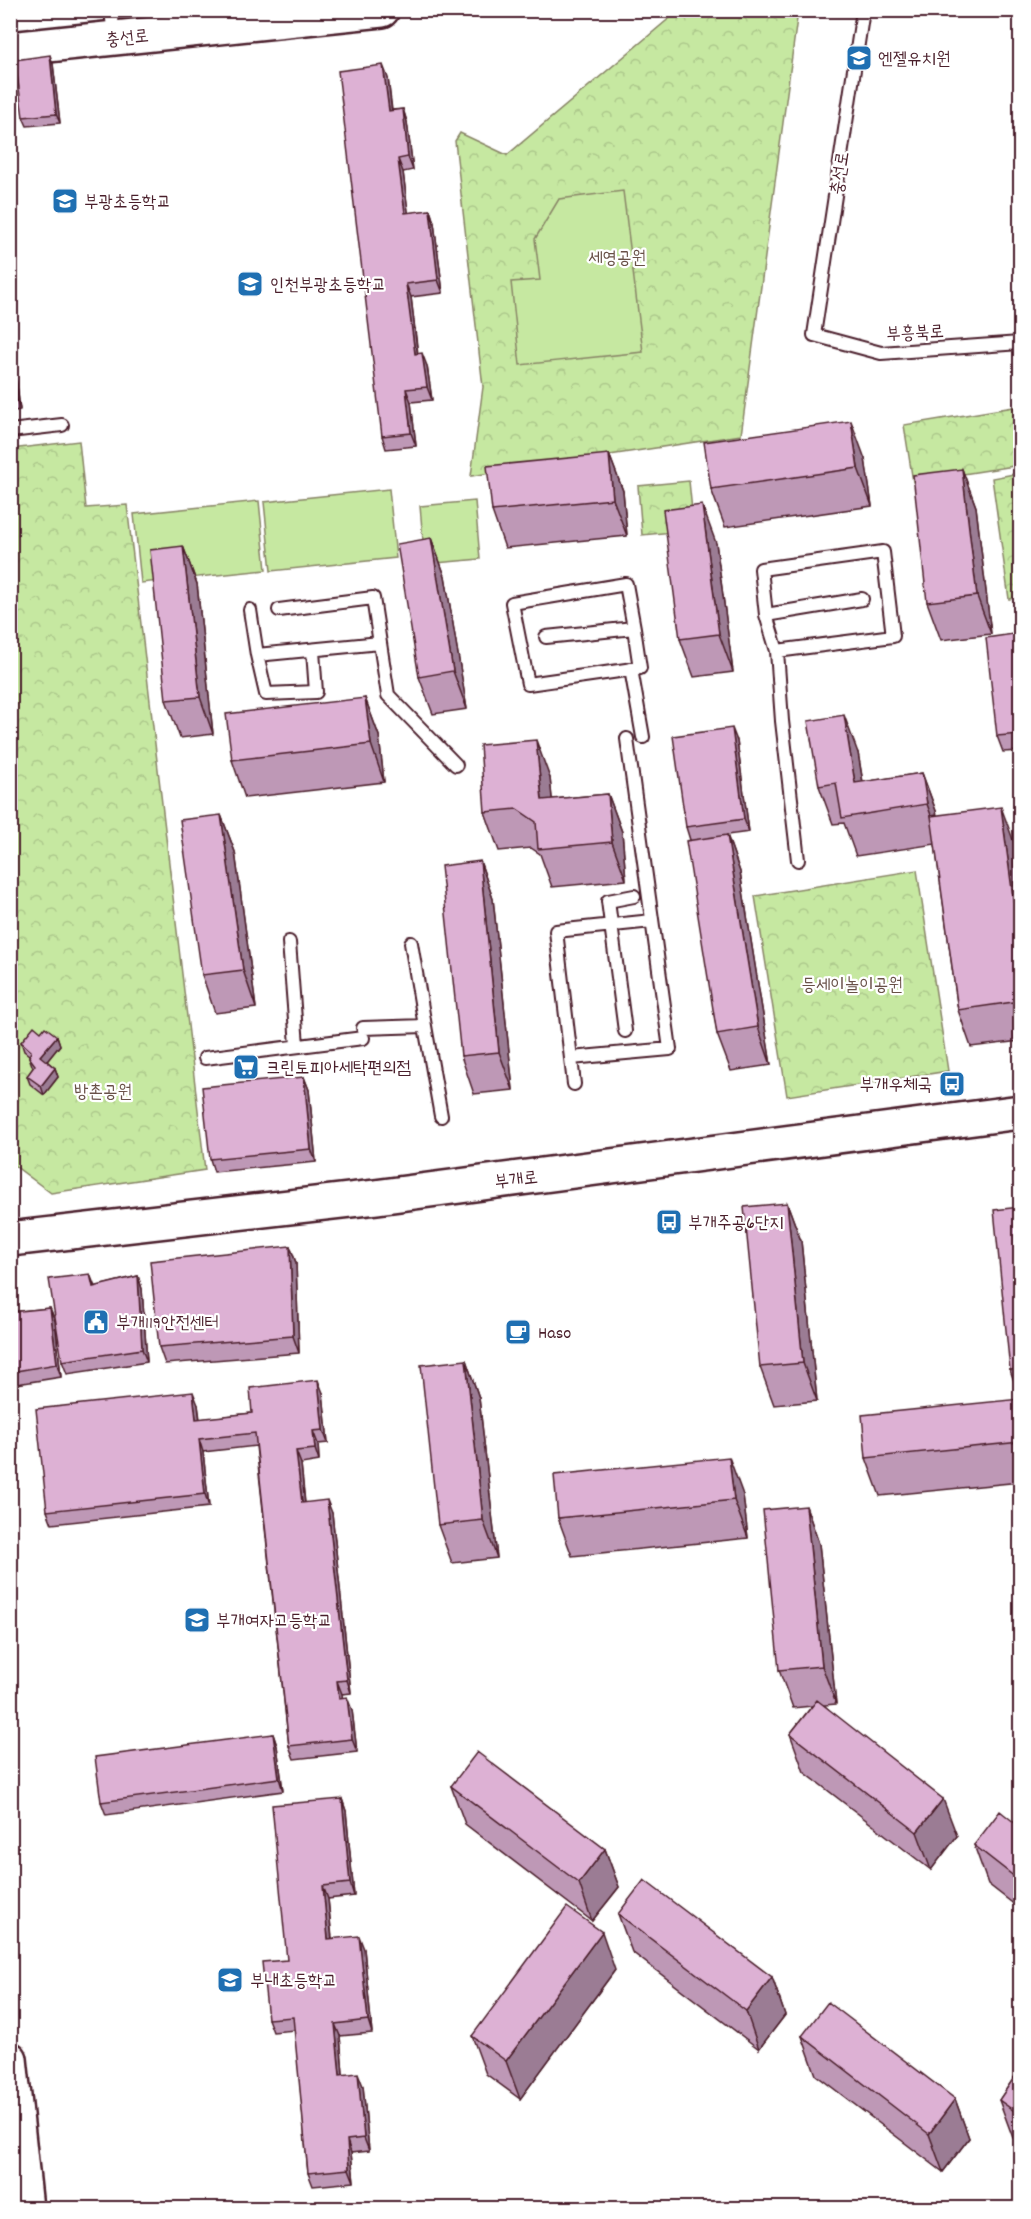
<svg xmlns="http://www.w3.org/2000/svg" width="1031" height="2219" font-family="Dekko,'Poor Story',sans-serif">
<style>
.park{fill:url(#park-crowns);stroke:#888466;stroke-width:1.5}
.pitch{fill:#c6e8a1;stroke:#888466;stroke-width:1.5}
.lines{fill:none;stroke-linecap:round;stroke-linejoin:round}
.lane-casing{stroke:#4a1f2b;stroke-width:16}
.secondary-casing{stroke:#4a1f2b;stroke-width:38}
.lane{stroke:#fff;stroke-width:12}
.secondary{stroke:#fff;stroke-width:33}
.wall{fill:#be98b6;stroke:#4a1f2b;stroke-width:1.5}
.shaded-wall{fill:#9b7c94;stroke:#4a1f2b;stroke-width:1.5}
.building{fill:#ddb1d4;stroke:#4a1f2b;stroke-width:1.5}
.labels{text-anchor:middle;stroke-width:4.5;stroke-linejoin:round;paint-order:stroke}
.street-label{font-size:18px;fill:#4a1f2b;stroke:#fff}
.poi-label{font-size:18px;fill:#4a1f2b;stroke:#fff;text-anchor:start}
.park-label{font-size:18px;fill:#695148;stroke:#fff}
</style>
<defs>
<pattern id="park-crowns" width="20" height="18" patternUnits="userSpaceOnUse" patternTransform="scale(1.5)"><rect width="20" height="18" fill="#c6e8a1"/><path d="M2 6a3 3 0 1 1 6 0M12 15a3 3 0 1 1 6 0" fill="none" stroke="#acc78b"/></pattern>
</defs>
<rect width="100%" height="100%" fill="#fff"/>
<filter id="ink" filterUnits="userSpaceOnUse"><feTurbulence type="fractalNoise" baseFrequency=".0167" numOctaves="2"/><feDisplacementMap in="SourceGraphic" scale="12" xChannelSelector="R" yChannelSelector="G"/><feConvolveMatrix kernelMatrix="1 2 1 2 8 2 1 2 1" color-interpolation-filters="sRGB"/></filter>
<g filter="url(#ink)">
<path class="park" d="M 678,11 L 798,11 L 741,435 L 471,476 L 483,387 L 455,141 L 460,133 L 507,155 Z
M 1020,406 L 1020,465 L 913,482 L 904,425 Z
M 79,441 L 86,508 L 127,505 L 205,1170 L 51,1193 L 11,1163 L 11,449 Z
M 1020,473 L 1020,597 L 1009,599 L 992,478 Z
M 689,481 L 694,530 L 642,535 L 638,486 Z
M 917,870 L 948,1071 L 787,1096 L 755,896 Z"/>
<path class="pitch" d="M 623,191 L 643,352 L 520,365 L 511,282 L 540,280 L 535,239 L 559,199 Z
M 389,489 L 396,558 L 271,571 L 264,502 Z
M 259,501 L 266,570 L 141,583 L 134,514 Z
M 475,501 L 480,559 L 425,564 L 420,506 Z"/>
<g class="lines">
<g class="lane-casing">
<path id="lane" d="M 111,10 L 114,36
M 863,10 L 814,335 L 881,353 L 1020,343
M 10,431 L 62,425
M 883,552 L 893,636 L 777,651 L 766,615 L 761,569 Z
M 250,610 L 257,655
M 279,610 L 373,598 L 388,695 L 456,765
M 766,615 L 862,599
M 546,637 L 634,628 L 640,668 L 528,684 L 512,603 L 626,584 L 634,628
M 313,651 L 316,692 L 266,694 L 257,655 L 380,643
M 777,651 L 782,721 L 798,860
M 631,669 L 643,737
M 289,942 L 297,1045
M 425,1026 L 441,1116
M 363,1028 L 425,1026 L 411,943
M 625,1031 L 608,901 L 634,896
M 205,1058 L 363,1038
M 571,1058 L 670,1049 L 627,739
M 574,1084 L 556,931 L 652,921"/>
</g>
<g class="secondary-casing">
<path id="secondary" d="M 10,49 L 382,10
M 10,1239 L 376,1197 L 1020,1112
M 10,2059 L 26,2208"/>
</g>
<use href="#lane" class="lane"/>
<use href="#secondary" class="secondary"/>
</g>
<path class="wall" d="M 53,64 L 60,123 L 27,126 L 23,117 Z
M 10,67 L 18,122 L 10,124 Z
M 388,78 L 392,110 L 403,109 L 407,122 L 413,170 L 403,172 L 408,213 L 430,210 L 434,223 L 443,293 L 411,297 L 418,354 L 427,366 L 432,400 L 411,402 L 416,446 L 386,449 L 382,436 Z
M 10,328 L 20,410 L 10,412 Z
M 609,454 L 623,491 L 627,536 L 505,548 L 492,511 Z
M 865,459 L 872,506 L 725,527 L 711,489 Z
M 962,469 L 976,507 L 991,634 L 941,640 L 927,602 Z
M 431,538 L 445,576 L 467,709 L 433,714 L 419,677 Z
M 716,543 L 733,672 L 694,677 L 680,639 Z
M 183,546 L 197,584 L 213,734 L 180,738 L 166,700 Z
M 1020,633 L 1020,751 L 1003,752 L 997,736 Z
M 365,698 L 379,736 L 384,782 L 245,798 L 232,760 Z
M 737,741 L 749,832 L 727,835 L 740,872 L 771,1065 L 731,1071 L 717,1034 L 690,840 L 686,827 Z
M 858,753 L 863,782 L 922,773 L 936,811 L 937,816 L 1015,845 L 1020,887 L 1020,1041 L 971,1047 L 958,1010 L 935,844 L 856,856 L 844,823 L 833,824 L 819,786 Z
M 550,778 L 552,799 L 608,794 L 622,832 L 626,880 L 552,887 L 540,854 L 531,848 L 499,851 L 485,812 Z
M 221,815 L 235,852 L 256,1008 L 215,1013 L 202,975 Z
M 480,861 L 493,899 L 513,1090 L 474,1094 L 461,1056 Z
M 41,1032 L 57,1036 L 60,1045 L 47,1061 L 55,1068 L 58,1077 L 44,1095 L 30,1084 L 27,1076 L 33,1068 L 29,1057 L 29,1055 L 24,1051 L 21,1042 Z
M 304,1077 L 309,1090 L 316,1162 L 214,1172 L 210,1159 Z
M 787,1203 L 801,1241 L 817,1401 L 774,1405 L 760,1367 Z
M 1020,1207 L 1020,1398 L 1010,1370 Z
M 290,1246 L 296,1263 L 299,1353 L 165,1364 L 159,1347 Z
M 138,1276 L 142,1289 L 147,1362 L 67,1374 L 62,1361 L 95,1287 Z
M 50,1308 L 55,1321 L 61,1377 L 10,1385 L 10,1312 Z
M 466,1360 L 479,1398 L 497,1558 L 452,1563 L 438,1525 Z
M 323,1393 L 328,1443 L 318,1444 L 319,1461 L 301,1464 L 305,1503 L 332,1513 L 351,1693 L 342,1694 L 342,1698 L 352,1710 L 357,1752 L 294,1759 L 289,1746 L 256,1446 L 203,1452 L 209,1507 L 52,1524 L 47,1511 L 198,1405 L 200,1419 L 252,1413 Z
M 1020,1399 L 1020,1482 L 880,1496 L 866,1458 Z
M 743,1495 L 748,1538 L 572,1556 L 558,1518 Z
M 806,1506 L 819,1544 L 836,1704 L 824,1705 L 957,1836 L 931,1870 L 804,1772 L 790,1734 L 812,1706 L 793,1708 L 779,1670 Z
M 273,1734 L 277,1746 L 283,1791 L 106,1815 L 101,1802 Z
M 451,1786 L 605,1849 L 619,1887 L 592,1921 L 465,1824 Z
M 342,1799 L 346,1811 L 354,1896 L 328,1899 L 332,1938 L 364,1949 L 372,2033 L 340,2036 L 343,2074 L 363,2086 L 369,2151 L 351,2153 L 354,2182 L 313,2186 L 308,2173 L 295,2030 L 273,2032 L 268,2019 L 287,1960 Z
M 1020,1827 L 1020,1909 L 988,1884 L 974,1845 Z
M 618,1914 L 772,1977 L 785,2015 L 759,2049 L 632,1952 Z
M 615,1970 L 520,2099 L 486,2074 L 472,2036 Z
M 802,2036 L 955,2099 L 969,2138 L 943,2172 L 816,2075 Z
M 1020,2069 L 1020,2143 L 1013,2138 L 999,2100 Z"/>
<path class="shaded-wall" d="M 50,55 L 53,64 L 60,123 L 56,114 Z
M 383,65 L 388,78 L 393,123 L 389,111 Z
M 10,67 L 12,70 L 18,122 L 13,110 L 10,87 Z
M 403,109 L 407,122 L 413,170 L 408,157 Z
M 398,159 L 403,172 L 410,226 L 405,213 Z
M 10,189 L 13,207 L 10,202 Z
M 430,210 L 434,223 L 443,293 L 438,280 Z
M 406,284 L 411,297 L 419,367 L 415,354 Z
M 10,328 L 20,410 L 16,397 L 10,354 Z
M 422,353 L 427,366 L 432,400 L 427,387 Z
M 406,389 L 411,402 L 416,446 L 411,433 Z
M 851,421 L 865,459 L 872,506 L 858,468 Z
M 609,454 L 623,491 L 627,536 L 613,499 Z
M 962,469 L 976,507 L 991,634 L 977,596 Z
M 702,505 L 716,543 L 733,672 L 719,634 Z
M 431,538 L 445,576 L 467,709 L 453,671 Z
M 183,546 L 197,584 L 213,734 L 200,697 Z
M 365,698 L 379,736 L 384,782 L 371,744 Z
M 844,715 L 858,753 L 868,814 L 855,783 Z
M 732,728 L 737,741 L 749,832 L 744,819 Z
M 536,740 L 550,778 L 556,839 L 542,800 Z
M 922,773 L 936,811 L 941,843 L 927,804 Z
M 608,794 L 622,832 L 626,880 L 612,842 Z
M 1001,807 L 1015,845 L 1020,887 L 1020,950 Z
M 221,815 L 235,852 L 256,1008 L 243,970 Z
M 727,835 L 740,872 L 771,1065 L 758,1027 Z
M 480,861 L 493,899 L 513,1090 L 499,1052 Z
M 57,1036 L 60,1045 L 44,1065 L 40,1056 Z
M 55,1068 L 58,1077 L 44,1095 L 41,1086 Z
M 304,1077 L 309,1090 L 316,1162 L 311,1149 Z
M 787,1203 L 801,1241 L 817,1401 L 803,1363 Z
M 290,1246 L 296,1263 L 299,1353 L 293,1336 Z
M 90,1274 L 95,1287 L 93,1287 Z
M 138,1276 L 142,1289 L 147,1362 L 142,1349 Z
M 50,1308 L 55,1321 L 61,1377 L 57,1364 Z
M 466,1360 L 479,1398 L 497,1558 L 483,1520 Z
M 318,1380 L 323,1393 L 328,1443 L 323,1430 Z
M 193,1392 L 198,1405 L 201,1432 L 196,1419 Z
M 313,1431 L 318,1444 L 319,1461 L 315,1449 Z
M 199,1439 L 203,1452 L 209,1507 L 205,1494 Z
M 296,1451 L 301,1464 L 306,1516 L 302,1503 Z
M 729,1457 L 743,1495 L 748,1538 L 734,1500 Z
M 327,1500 L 332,1513 L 351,1693 L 347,1680 Z
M 806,1506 L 819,1544 L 836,1704 L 822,1666 Z
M 337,1681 L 342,1694 L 344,1711 L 339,1698 Z
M 347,1697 L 352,1710 L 357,1752 L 352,1739 Z
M 273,1734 L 277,1746 L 283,1791 L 279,1778 Z
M 342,1799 L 346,1811 L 354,1896 L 350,1883 Z
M 943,1799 L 957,1836 L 931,1870 L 917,1832 Z
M 605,1849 L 619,1887 L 592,1921 L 579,1883 Z
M 323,1886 L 328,1899 L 333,1952 L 328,1939 Z
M 602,1932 L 615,1970 L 520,2099 L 506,2061 Z
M 359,1936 L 364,1949 L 372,2033 L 368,2020 Z
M 772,1977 L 785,2015 L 759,2049 L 746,2011 Z
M 335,2024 L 340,2036 L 344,2088 L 340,2075 Z
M 358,2073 L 363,2086 L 369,2151 L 364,2138 Z
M 955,2099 L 969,2138 L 943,2172 L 929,2134 Z
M 347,2140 L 351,2153 L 354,2182 L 349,2169 Z"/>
<path class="building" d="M 50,55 L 56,114 L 23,117 L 15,60 Z
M 383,65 L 389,111 L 403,109 L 408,157 L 398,159 L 405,213 L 430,210 L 438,280 L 406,284 L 415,354 L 422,353 L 427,387 L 406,389 L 411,433 L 382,436 L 338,71 Z
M 10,87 L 13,110 L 10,110 Z
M 10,354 L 16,397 L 10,398 Z
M 851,421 L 858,468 L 711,489 L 704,442 Z
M 609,454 L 613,499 L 492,511 L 487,466 Z
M 962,469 L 977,596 L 927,602 L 913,475 Z
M 702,505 L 719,634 L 680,639 L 663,510 Z
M 431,538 L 453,671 L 419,677 L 397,544 Z
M 183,546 L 200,697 L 166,700 L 150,550 Z
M 1020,633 L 1020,734 L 997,736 L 986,638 Z
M 365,698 L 371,744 L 232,760 L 226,714 Z
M 844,715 L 855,783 L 922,773 L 927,804 L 842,818 L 836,783 L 819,786 L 808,721 Z
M 732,728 L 744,819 L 686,827 L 673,736 Z
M 536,740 L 542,800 L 608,794 L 612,842 L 538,849 L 536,822 L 517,809 L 485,812 L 480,745 Z
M 1001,807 L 1020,950 L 1020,1001 L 958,1010 L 931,816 Z
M 221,815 L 243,970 L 202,975 L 180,820 Z
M 727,835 L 758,1027 L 717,1034 L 686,841 Z
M 480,861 L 499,1052 L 461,1056 L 441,866 Z
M 34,1026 L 41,1032 L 45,1027 L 57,1036 L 40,1056 L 55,1068 L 41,1086 L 27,1076 L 35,1065 L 29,1057 L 31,1051 L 21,1042 Z
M 304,1077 L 311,1149 L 210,1159 L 202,1087 Z
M 787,1203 L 803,1363 L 760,1367 L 744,1207 Z
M 1020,1207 L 1020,1369 L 1010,1370 L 994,1210 Z
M 290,1246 L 293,1336 L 159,1347 L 150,1261 Z
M 90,1274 L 93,1287 L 138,1276 L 142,1349 L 62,1361 L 49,1279 Z
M 50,1308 L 57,1364 L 10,1372 L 10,1312 Z
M 466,1360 L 483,1520 L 438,1525 L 421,1365 Z
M 318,1380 L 323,1430 L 313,1431 L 315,1449 L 296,1451 L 302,1503 L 327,1500 L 347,1680 L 337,1681 L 339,1698 L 347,1697 L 352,1739 L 289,1746 L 255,1433 L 199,1439 L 205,1494 L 47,1511 L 36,1409 L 193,1392 L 196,1419 L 252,1413 L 250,1388 Z
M 1020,1399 L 1020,1442 L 866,1458 L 862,1415 Z
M 729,1457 L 734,1500 L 558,1518 L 554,1475 Z
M 806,1506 L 822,1666 L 779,1670 L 763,1510 Z
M 817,1700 L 943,1799 L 917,1832 L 790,1734 Z
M 273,1734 L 279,1778 L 101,1802 L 95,1757 Z
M 477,1752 L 605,1849 L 579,1883 L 451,1786 Z
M 342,1799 L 350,1883 L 323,1886 L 328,1939 L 359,1936 L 368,2020 L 335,2024 L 340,2075 L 358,2073 L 364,2138 L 347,2140 L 349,2169 L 308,2173 L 293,2017 L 268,2019 L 262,1962 L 287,1960 L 272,1805 Z
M 1000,1811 L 1020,1827 L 1020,1881 L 974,1845 Z
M 644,1880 L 772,1977 L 746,2011 L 618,1914 Z
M 567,1907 L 602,1932 L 506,2061 L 472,2036 Z
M 828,2002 L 955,2099 L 929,2134 L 802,2036 Z
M 1020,2069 L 1020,2115 L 999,2100 Z"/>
</g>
<defs>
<g id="school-square" transform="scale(1.35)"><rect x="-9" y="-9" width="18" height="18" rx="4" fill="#1f6fb2" stroke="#fff"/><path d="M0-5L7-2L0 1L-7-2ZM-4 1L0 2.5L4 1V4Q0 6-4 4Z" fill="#fff"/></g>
<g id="supermarket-square" transform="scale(1.35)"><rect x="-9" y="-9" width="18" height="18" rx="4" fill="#1f6fb2" stroke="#fff"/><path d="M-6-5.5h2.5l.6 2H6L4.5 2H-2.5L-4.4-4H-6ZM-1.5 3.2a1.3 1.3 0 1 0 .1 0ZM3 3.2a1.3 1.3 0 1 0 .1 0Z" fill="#fff"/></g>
<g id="bus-square" transform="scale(1.35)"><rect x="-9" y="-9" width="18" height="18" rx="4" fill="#1f6fb2" stroke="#fff"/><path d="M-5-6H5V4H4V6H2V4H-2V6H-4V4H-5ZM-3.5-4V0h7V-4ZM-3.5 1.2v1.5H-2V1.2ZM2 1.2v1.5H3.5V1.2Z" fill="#fff"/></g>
<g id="civic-square" transform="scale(1.35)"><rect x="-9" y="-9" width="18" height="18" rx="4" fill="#1f6fb2" stroke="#fff"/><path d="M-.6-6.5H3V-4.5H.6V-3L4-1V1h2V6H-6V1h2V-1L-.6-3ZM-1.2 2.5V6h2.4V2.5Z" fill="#fff"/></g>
<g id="cafe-square" transform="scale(1.35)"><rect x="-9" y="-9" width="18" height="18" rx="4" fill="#1f6fb2" stroke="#fff"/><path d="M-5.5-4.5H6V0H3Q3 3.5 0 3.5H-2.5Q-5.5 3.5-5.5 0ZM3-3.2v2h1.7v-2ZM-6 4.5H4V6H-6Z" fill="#fff"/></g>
</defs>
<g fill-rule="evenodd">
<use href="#school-square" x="859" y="58"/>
<use href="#school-square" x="65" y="201"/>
<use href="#school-square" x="250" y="284"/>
<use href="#supermarket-square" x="246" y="1067"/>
<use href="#bus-square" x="952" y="1084"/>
<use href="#bus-square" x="669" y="1222"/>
<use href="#civic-square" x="96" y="1322"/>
<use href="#cafe-square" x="518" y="1332"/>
<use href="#school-square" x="197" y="1620"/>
<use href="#school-square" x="230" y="1980"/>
</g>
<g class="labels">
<g class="street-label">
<text transform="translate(127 37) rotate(-6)" y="6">충선로</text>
<text transform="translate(839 173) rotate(-81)" y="6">충선로</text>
<text transform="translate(915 332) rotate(-3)" y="6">부흥북로</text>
<text transform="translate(516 1179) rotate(-7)" y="6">부개로</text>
</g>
<g class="poi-label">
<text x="878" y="64">엔젤유치원</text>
<text x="84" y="207">부광초등학교</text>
<text x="270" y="290">인천부광초등학교</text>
<text x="266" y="1073">크린토피아세탁편의점</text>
<text x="932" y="1090" text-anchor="end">부개우체국</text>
<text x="688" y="1228">부개주공6단지</text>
<text x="116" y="1328">부개119안전센터</text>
<text x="538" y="1338">Haso</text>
<text x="216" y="1626">부개여자고등학교</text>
<text x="250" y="1986">부내초등학교</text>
</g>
<g class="park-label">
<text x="617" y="263">세영공원</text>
<text x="852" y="990">등세이놀이공원</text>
<text x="103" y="1097">방촌공원</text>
</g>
</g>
<rect width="1031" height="2219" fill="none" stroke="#fff" stroke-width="36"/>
<rect x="18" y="18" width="995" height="2183" fill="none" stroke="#4a1f2b" stroke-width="2" filter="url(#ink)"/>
</svg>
